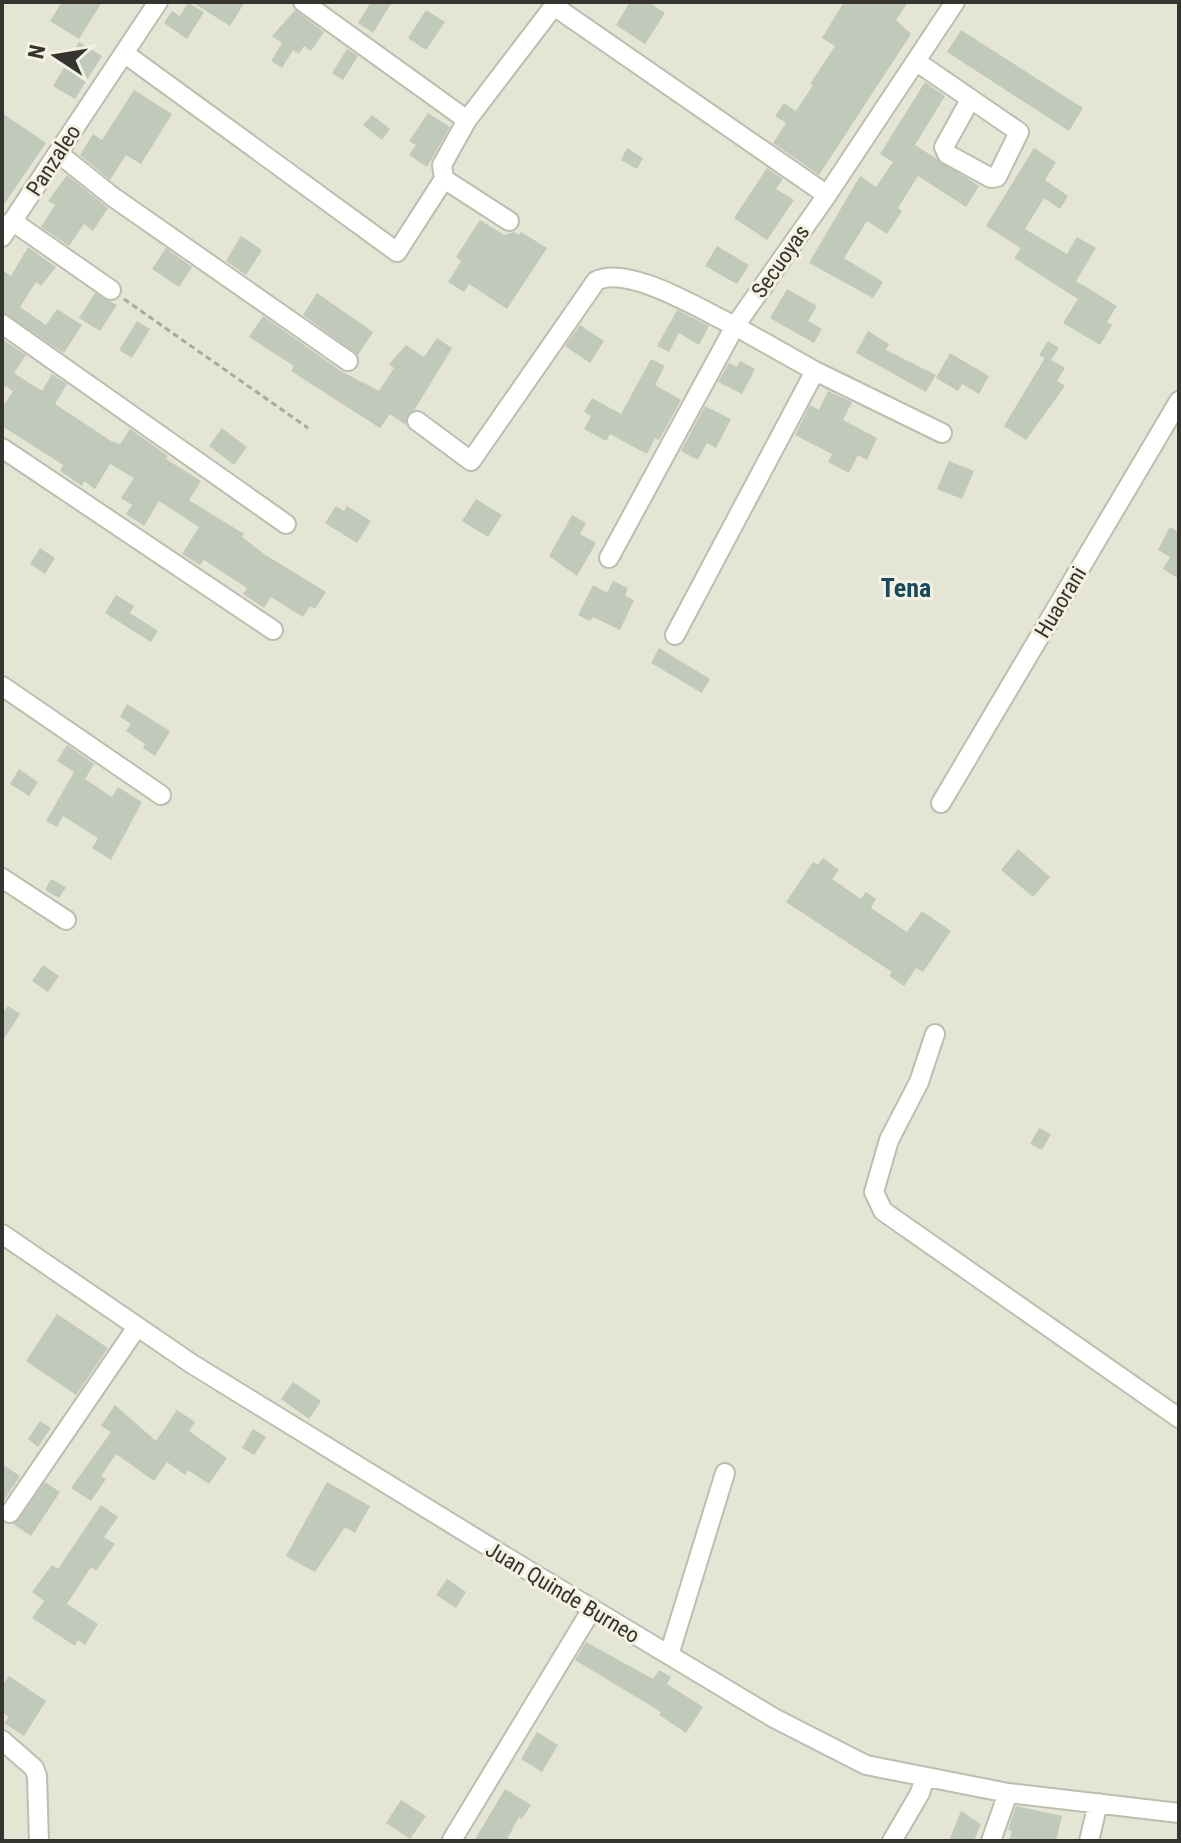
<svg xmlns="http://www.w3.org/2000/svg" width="1181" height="1843" font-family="'Roboto Condensed',sans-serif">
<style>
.building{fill:#c1c9ba}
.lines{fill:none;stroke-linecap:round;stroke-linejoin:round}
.minor-casing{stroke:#bebdae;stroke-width:22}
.path{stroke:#aaa99d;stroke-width:3;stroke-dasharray:6 4;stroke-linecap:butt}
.minor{stroke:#fff;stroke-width:18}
.labels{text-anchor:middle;stroke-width:6;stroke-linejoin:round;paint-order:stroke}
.street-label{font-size:22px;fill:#35342e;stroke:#f3f2e2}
.quarter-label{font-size:26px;font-weight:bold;fill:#18485b;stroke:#f3f2e2}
</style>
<rect width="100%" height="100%" fill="#e5e5d5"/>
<path class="building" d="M 62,2 L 102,2 L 79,39 L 50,21 Z
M 192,2 L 245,2 L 230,26 Z
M 371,2 L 392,2 L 373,33 L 358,23 Z
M 630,2 L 648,2 L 665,13 L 645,44 L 616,25 Z
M 844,2 L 908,2 L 896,20 L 911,34 L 819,175 L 773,143 L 786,123 L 775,116 L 784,103 L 796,111 L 813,85 L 810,84 L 835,46 L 822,38 Z
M 188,3 L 204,12 L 187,39 L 164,23 L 172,11 L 180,16 Z
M 295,10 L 324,32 L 311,51 L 304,46 L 299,54 L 293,50 L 282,68 L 271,61 L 282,43 L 272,36 Z
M 426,10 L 445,22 L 426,50 L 408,38 Z
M 961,30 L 1083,108 L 1069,131 L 947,52 Z
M 79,42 L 102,56 L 75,99 L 53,86 Z
M 347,49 L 358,56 L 343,80 L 332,73 Z
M 925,82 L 945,96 L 915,145 L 979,186 L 966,207 L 918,176 L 898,208 L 902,211 L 887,234 L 867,221 L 844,258 L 883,282 L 873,298 L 809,263 L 860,176 L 876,187 L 893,162 L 880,154 Z
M 134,90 L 172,114 L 141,164 L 126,155 L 110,180 L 80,155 L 93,134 L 102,140 Z
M 2,113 L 46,143 L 2,207 Z
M 428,113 L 450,127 L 427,167 L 409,155 L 416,145 L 409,141 Z
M 372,115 L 390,129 L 382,140 L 363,125 Z
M 627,148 L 643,158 L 637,169 L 621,160 Z
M 1034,148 L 1056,162 L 1045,180 L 1068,196 L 1060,209 L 1044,198 L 1025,229 L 1067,254 L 1077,237 L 1096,248 L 1076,281 L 1117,306 L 1107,322 L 1112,325 L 1100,345 L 1063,323 L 1078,299 L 1014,258 L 1021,248 L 986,226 Z
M 767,168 L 783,179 L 776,189 L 794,200 L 767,240 L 734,218 Z
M 67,175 L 108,208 L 93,231 L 84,224 L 69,246 L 41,227 L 55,205 L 48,201 Z
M 480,220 L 504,235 L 514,232 L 519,235 L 521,232 L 547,248 L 507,309 L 469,284 L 464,292 L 448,282 L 461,261 L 456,257 Z
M 241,236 L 262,250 L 246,275 L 226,261 Z
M 717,246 L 749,265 L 737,284 L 705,266 Z
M 28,247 L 56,267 L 41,286 L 36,282 L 20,307 L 46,325 L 57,309 L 82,325 L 64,353 L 2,312 L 2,270 L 11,276 Z
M 166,248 L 192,267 L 179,287 L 152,269 Z
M 787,289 L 817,306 L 808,321 L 822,329 L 814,343 L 770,318 Z
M 95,293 L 117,305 L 100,331 L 79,318 Z
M 317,293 L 373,332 L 358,355 L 303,315 Z
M 677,310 L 709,326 L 699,345 L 679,333 L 669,352 L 657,346 Z
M 263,316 L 341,371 L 379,391 L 394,368 L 389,364 L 406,345 L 424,357 L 437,338 L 452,348 L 415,409 L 407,415 L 406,425 L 390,414 L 380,428 L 291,371 L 294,366 L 249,337 Z
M 137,321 L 150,329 L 132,358 L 119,350 Z
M 580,325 L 604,341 L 590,363 L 565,346 Z
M 868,331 L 889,344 L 886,350 L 936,375 L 926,392 L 856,353 Z
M 2,339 L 26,355 L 14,373 L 42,391 L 52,374 L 67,384 L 55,404 L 111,441 L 120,444 L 130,429 L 168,456 L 166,459 L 201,481 L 189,500 L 244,534 L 242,537 L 264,554 L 326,592 L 315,609 L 310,606 L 303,617 L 271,597 L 264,608 L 243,594 L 247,588 L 204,560 L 200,565 L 182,554 L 199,527 L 159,501 L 144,526 L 126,514 L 132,505 L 121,498 L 134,478 L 110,464 L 95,489 L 84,481 L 82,486 L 60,471 L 63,465 L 2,426 L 2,408 L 13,391 L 5,386 L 2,391 Z
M 1048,341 L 1059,348 L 1051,360 L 1065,368 L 1057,381 L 1065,386 L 1026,440 L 1004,426 L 1045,358 L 1039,355 Z
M 950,353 L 989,376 L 979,394 L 962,384 L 958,391 L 936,378 Z
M 651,359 L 665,366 L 655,385 L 681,400 L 659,440 L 655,438 L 647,454 L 610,434 L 606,441 L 584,429 L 591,416 L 584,412 L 592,398 L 621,414 Z
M 740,361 L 755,369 L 742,394 L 718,382 L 729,363 L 737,367 Z
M 828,391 L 852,402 L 843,420 L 877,438 L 867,460 L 858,455 L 849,473 L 828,462 L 832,454 L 795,435 L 810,405 L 819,410 Z
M 705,406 L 731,419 L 716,448 L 707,443 L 698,460 L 681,451 Z
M 222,428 L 247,447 L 234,465 L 209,446 Z
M 949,461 L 974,471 L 962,499 L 937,489 Z
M 476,499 L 502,515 L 488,537 L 462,521 Z
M 336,506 L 344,511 L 347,506 L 371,521 L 357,543 L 325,523 Z
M 572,515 L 586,523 L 580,534 L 596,543 L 577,576 L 549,556 Z
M 1170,527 L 1179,532 L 1179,579 L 1163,569 L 1170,557 L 1158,550 Z
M 40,548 L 55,558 L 45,574 L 30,564 Z
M 613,581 L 628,588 L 625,596 L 634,600 L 620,630 L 593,617 L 590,621 L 578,615 L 593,585 L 607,593 Z
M 116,595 L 134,606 L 130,613 L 158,631 L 151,642 L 105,613 Z
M 659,648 L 710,679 L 702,693 L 651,663 Z
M 127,704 L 170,731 L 155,756 L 143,748 L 145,744 L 126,731 L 131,724 L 120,717 Z
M 67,745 L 94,764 L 85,779 L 112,797 L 118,787 L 142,802 L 111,860 L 92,848 L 98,838 L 63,816 L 57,827 L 46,821 L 74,772 L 57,761 Z
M 19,769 L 38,782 L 29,796 L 10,784 Z
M 1018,849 L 1050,877 L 1033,897 L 1001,870 Z
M 823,858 L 839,870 L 832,879 L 861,899 L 866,892 L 876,899 L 871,908 L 907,932 L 922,911 L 951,931 L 923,972 L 916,968 L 904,986 L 889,976 L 892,972 L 786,902 L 813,862 L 818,865 Z
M 51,879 L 66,887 L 59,898 L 45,890 Z
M 43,965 L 59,976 L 48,992 L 32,981 Z
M 8,1006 L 20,1014 L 2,1042 L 2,1014 Z
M 1039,1128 L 1051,1134 L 1042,1150 L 1030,1144 Z
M 57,1314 L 108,1348 L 76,1395 L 26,1361 Z
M 293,1382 L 321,1401 L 309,1419 L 281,1399 Z
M 115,1405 L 156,1441 L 177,1410 L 195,1422 L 189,1431 L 227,1458 L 209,1484 L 188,1470 L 185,1475 L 167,1462 L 154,1481 L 116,1454 L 101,1476 L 106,1479 L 91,1501 L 71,1488 L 111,1432 L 101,1426 Z
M 40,1421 L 51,1428 L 38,1447 L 28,1439 Z
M 253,1429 L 266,1437 L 254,1455 L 242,1448 Z
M 2,1464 L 20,1476 L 2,1503 Z
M 45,1482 L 60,1492 L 31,1536 L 13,1524 Z
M 327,1482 L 370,1506 L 355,1533 L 345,1527 L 315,1572 L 286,1556 Z
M 101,1505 L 118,1517 L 104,1537 L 115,1544 L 96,1571 L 91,1567 L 67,1604 L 98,1624 L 85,1645 L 78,1640 L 75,1646 L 32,1618 L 44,1601 L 32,1592 L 52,1565 L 58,1569 Z
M 447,1579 L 466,1592 L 456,1608 L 436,1595 Z
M 586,1642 L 653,1679 L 659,1670 L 671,1677 L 667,1684 L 703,1707 L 686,1733 L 659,1715 L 661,1712 L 575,1660 Z
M 9,1676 L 46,1701 L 24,1736 L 4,1723 L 9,1717 L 2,1712 L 2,1686 Z
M 537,1732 L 558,1745 L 542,1772 L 521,1759 Z
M 505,1789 L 531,1805 L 522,1819 L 519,1817 L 506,1841 L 474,1841 Z
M 401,1800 L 426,1816 L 410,1839 L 386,1823 Z
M 1016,1806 L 1062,1816 L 1056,1841 L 1009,1841 L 1012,1831 L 1008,1830 Z
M 961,1811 L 981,1824 L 974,1841 L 949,1841 Z"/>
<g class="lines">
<g class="minor-casing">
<path id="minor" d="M 303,2 L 467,120
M 554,6 L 827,195
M 124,53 L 397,252 L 444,179
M 917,62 L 1019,132 L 997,177 L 991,178 L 947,154 L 944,147 L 970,100
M 58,153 L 113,197 L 348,361
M 12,221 L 111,290
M 509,221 L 444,179 L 442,165 L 467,120 L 557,2
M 2,237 L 158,2
M 2,324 L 286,524
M 417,421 L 471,461 L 596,281 C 628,264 703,311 735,326 L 609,558
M 942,433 L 815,371 L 735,326 L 827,195 L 955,2
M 2,448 L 273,630
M 675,635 L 815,371
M 2,686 L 161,795
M 941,803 L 1179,401
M 2,878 L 66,920
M 935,1034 L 919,1082 L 889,1140 L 874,1192 L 883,1211 L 1179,1418
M 2,1234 L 192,1364 L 506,1557 L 774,1718 L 866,1765 L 1008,1793 L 1179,1813
M 10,1513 L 137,1327
M 669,1655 L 725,1473
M 2,1740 L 34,1768 L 37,1776 L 39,1841
M 452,1840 L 592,1609
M 892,1841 L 920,1793 L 925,1777
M 991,1841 L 1008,1793
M 1089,1841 L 1098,1803"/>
</g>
<path class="path" d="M 124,299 L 308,428"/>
<use href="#minor" class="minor"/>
</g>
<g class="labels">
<g class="street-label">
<text transform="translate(53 160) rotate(-57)" y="8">Panzaleo</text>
<text transform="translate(780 261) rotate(-55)" y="8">Secuoyas</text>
<text transform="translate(1060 602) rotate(-59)" y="8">Huaorani</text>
<text transform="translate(563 1592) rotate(31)" y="8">Juan Quinde Burneo</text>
</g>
<g class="quarter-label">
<text x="906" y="597">Tena</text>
</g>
</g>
<rect width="1181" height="1843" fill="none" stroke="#35342e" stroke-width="8"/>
<g transform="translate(56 56) rotate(282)" stroke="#f3f2e2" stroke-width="6" paint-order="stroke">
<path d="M0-6L14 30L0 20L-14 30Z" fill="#35342e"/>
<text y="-12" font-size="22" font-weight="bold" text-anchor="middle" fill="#35342e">N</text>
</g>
</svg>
